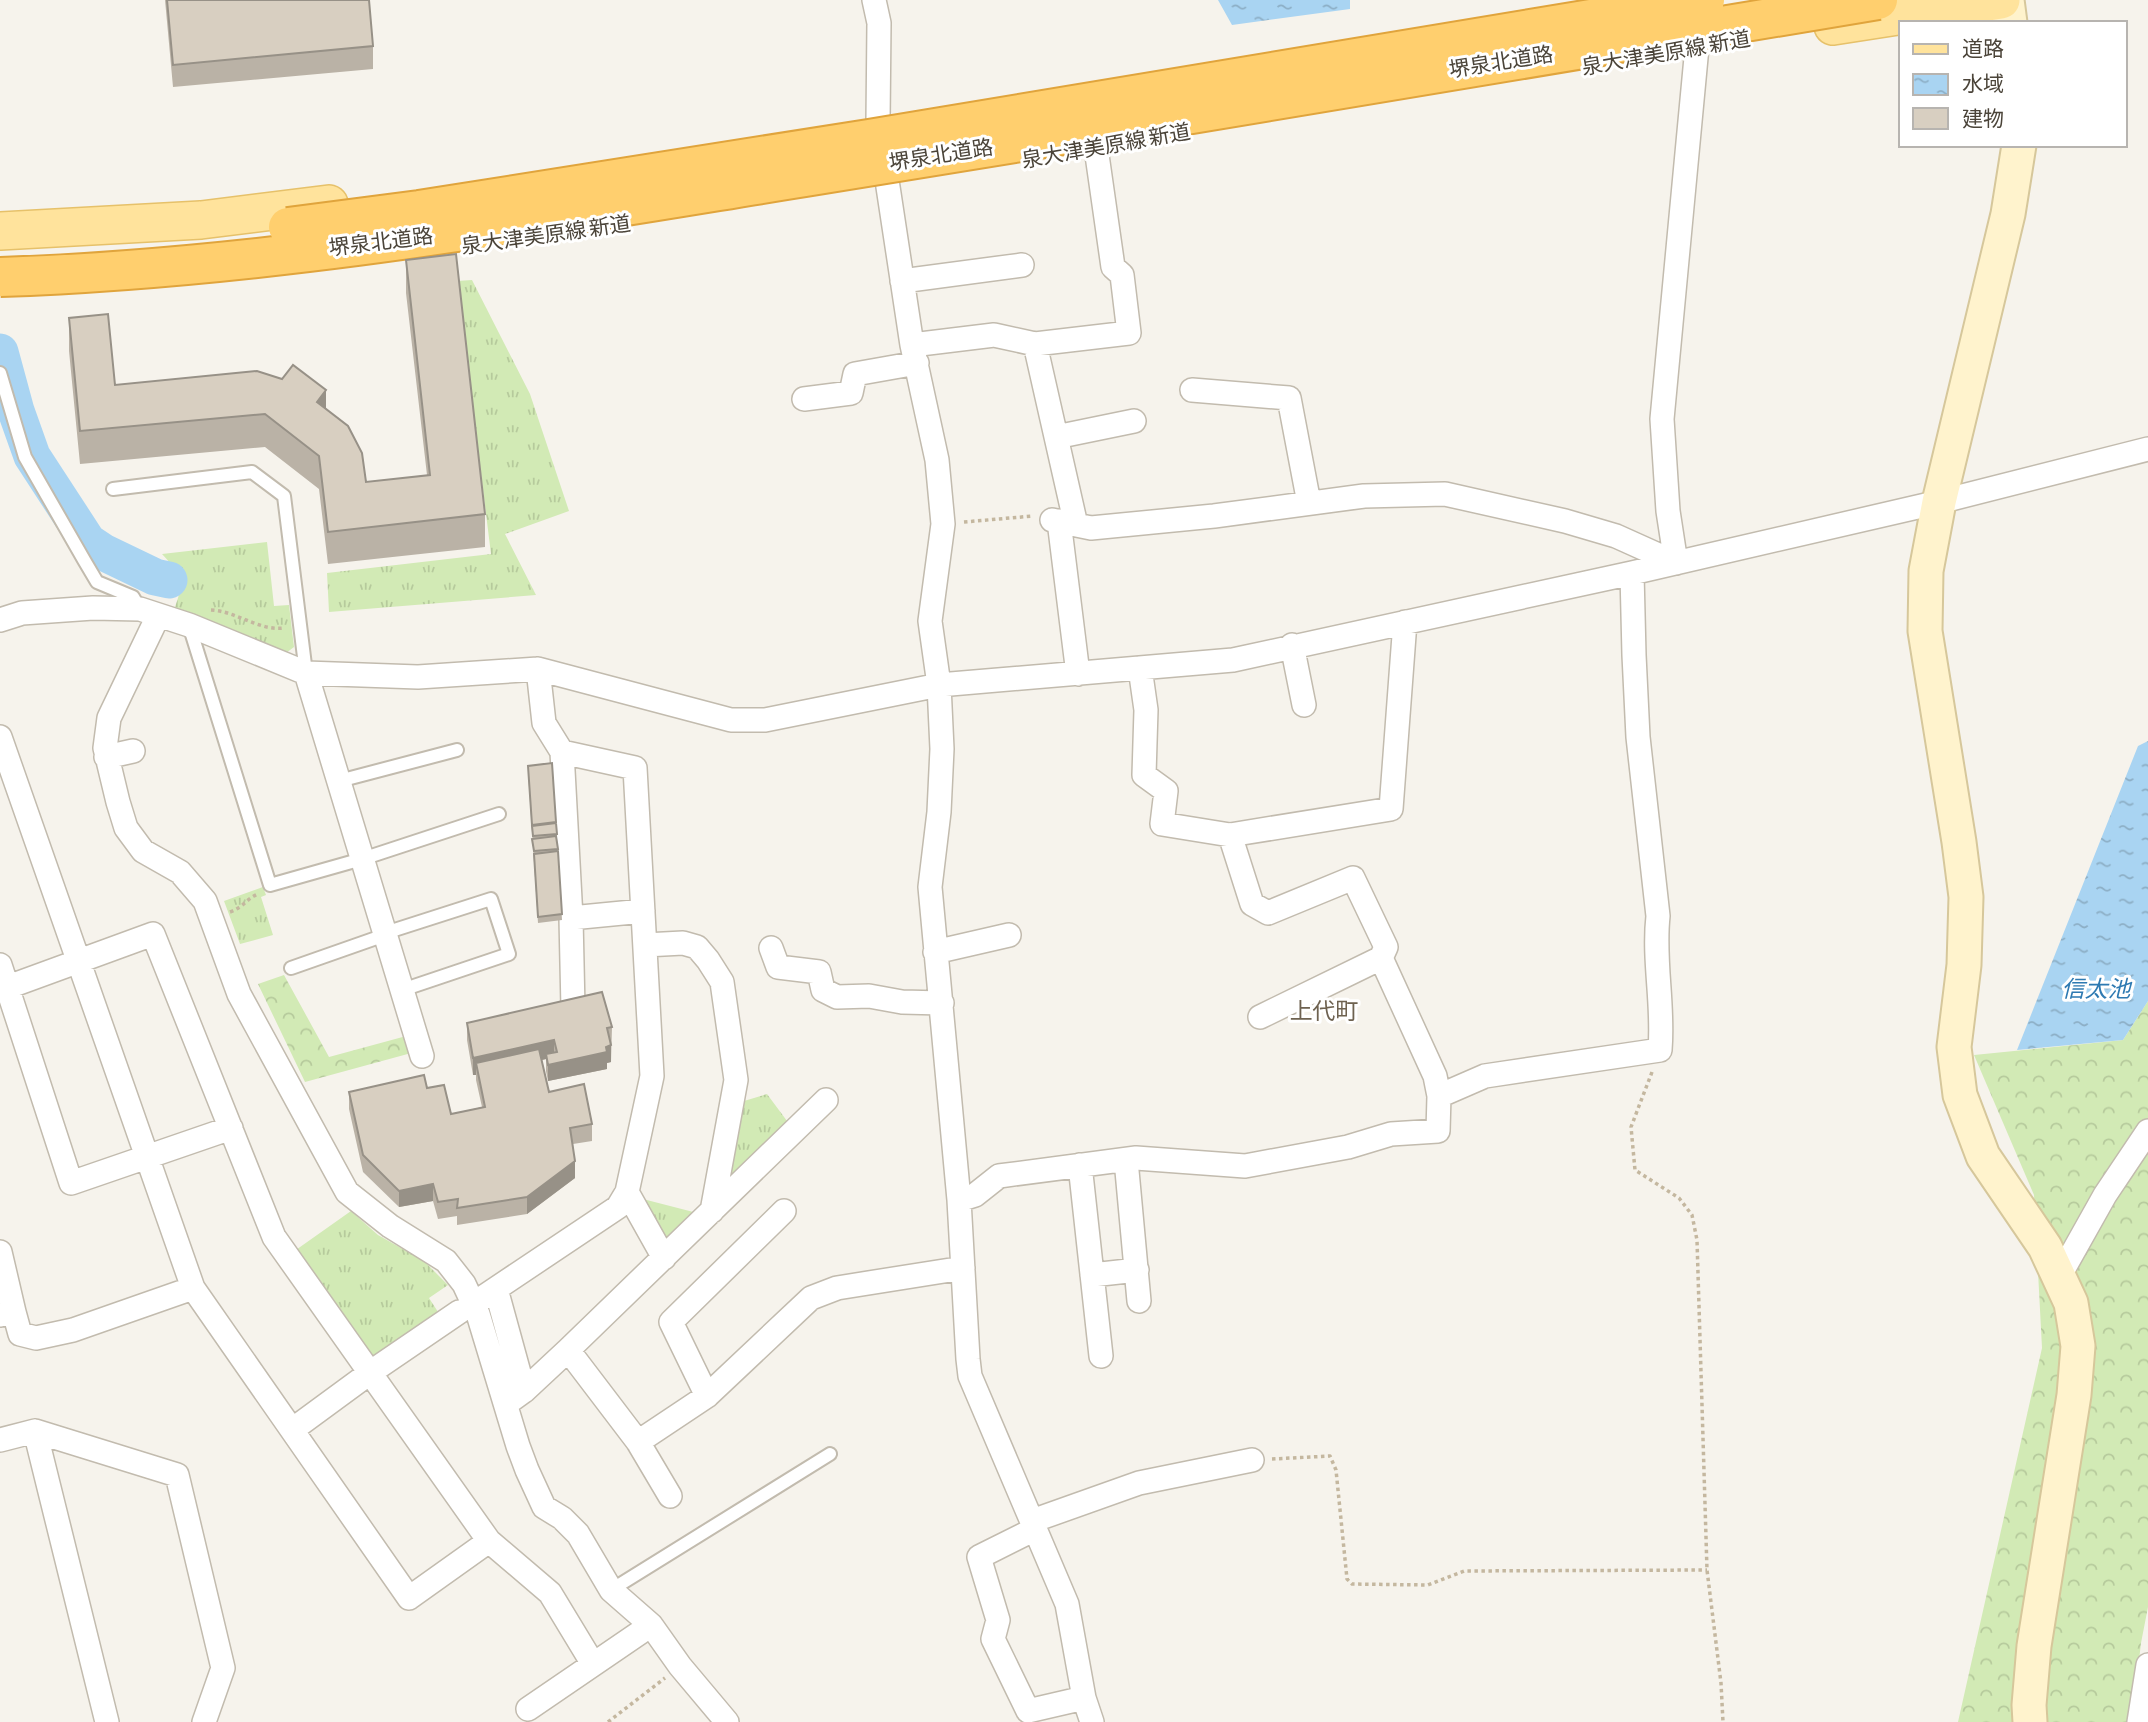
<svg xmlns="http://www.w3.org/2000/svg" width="2148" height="1722" font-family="'Asap Condensed','Noto Sans JP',sans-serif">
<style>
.grass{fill:url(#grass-tufts)}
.forest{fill:url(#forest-crowns)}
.water{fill:url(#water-ripples)}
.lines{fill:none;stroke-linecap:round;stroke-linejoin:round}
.river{stroke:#a9d4f2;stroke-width:37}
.lane-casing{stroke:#c2bbae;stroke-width:16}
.street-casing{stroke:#c2bbae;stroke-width:26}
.secondary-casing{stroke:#d6c79b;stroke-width:37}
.primary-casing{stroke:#e6c16a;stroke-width:40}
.path{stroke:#c4b79f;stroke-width:3.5;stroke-dasharray:3.5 3.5;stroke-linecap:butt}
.lane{stroke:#fff;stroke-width:12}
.street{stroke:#fff;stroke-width:23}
.secondary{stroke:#fff3cd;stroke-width:33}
.primary{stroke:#ffe39c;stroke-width:37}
.highway-bridge-casing{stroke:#e0a43c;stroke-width:42;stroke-linecap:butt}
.highway-bridge{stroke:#ffcf6e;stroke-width:38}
.wall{fill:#bab2a6}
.shaded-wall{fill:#979187}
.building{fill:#d8cfc1;stroke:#979187;stroke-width:2}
.labels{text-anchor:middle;stroke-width:6;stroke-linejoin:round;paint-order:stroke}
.street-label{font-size:21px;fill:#4b4439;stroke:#fff}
.water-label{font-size:23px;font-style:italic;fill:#2e7ab2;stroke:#fff}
.neighbourhood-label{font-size:23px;fill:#6e6250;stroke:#fff}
</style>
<defs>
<pattern id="grass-tufts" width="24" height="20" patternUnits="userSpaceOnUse" patternTransform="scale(1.75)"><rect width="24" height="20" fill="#d2eab5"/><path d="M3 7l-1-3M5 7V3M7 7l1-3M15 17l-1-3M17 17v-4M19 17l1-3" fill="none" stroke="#b6ca9c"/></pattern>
<pattern id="forest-crowns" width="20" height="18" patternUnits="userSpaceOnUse" patternTransform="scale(1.75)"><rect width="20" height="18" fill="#d2eab5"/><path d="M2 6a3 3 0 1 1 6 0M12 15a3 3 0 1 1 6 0" fill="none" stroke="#b6ca9c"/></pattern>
<pattern id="water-ripples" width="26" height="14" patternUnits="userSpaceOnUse" patternTransform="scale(1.75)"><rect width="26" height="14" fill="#a9d4f2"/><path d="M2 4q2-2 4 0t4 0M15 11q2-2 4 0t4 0" fill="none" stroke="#8caec5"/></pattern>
</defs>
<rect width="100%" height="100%" fill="#f6f3ec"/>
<path class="grass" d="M 472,280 L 530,394 L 569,511 L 505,534 L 536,595 L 329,612 L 327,573 L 491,554 L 457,281 Z
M 267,542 L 274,606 L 289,605 L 294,647 L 286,653 L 174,610 C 185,578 184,578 162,554 Z
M 263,887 L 266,895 L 261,897 L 273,935 L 240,944 L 224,901 Z
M 767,1094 L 790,1125 L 737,1178 L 727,1174 L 744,1101 Z
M 639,1198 L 705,1215 L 664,1252 Z
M 351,1211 L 378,1235 L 424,1261 L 448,1285 L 429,1298 L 440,1315 L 378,1359 L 368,1357 L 293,1252 Z"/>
<path class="forest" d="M 284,975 L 329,1057 L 410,1035 L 415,1052 L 305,1082 L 258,984 Z
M 2148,1001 L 2148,1607 L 2141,1643 L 2132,1722 L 1958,1722 L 2042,1348 L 2034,1195 L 1974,1055 L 2123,1040 Z"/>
<path class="water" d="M 1218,0 L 1350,0 L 1350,9 L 1232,25 Z
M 2148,741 L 2148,1001 L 2123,1040 L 2017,1050 L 2138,746 Z"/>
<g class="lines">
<path class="river" d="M 0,352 L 16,411 L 32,456 L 88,542 L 103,552 L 155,577 L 169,580"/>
<g class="lane-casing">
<path id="lane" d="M 0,373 L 25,457 L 84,560 L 97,582 L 133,597 L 140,609
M 113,489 L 252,472 L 284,496 L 306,673
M 189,625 L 270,885 L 362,859 L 499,814
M 339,781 L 457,750
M 385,933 L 491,899 L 509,954 L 402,990
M 291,968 L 385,935
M 611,1590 L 830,1454"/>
</g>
<g class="street-casing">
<path id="street" d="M 874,0 L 879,23 L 878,121 L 912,345 L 937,460 L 943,524 L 930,621 L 939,685 L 942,749 L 939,812 L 930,887 L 959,1200 L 968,1359 L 970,1376 L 1067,1604 L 1084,1698 L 1092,1722
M 902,281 L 1022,265
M 1035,344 L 1076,525
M 912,345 L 994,335 L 1035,344 L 1129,333 L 1122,275 L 1113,267 L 1096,148
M 1192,390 L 1289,398 L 1309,503
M 804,399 L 851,393 L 855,374 L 917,363
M 1056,437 L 1134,421
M 1052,520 L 1091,528 L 1214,516 L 1364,496 L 1445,494 L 1565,521 L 1616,536 L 1676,563
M 1059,521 L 1078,674
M 1676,563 L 1668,511 L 1662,419 L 1697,47
M 158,616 L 109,718 L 105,748 L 118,802 L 126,828 L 143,851 L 180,872 L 205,901 L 239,994 L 347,1192 L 390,1226 L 446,1261 L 464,1284 L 478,1314 L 518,1446 L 527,1470 L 544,1507 L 562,1518 L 578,1534 L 611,1590 L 651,1625 L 680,1666 L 727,1722
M 0,620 L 22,613 L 93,608 L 140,609 L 189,625 L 306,673 L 418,677 L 538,669 L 731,720 L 765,720 L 939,685 L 1233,660 L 1632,573 L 1939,502 L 2148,449
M 1292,645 L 1304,705
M 1140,668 L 1146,710 L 1144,775 L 1166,791 L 1162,824 L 1230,835 L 1252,904 L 1268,913 L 1353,878 L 1386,947 L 1381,958 L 1260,1017
M 306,673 L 422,1056
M 0,737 L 193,1288 L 409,1598 L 489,1541 L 274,1237 L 153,934 L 8,987
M 562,752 L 571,918 L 573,1009
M 106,757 L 133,751
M 1230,835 L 1391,809 L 1405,622
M 571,918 L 643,911
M 645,945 L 683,943 L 697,947 L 708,960 L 722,982 L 736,1080 L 712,1211
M 771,948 L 778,967 L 819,972 L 823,990 L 837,997 L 869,996 L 902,1002 L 942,1003
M 935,952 L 1009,935
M 0,965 L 71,1183 L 231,1128
M 1439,1096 L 1485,1076 L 1660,1050 C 1664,1005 1653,961 1658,916 L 1638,737 L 1634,655 L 1632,573
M 1126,1160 L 1139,1301
M 1080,1165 L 1101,1356
M 627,1192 L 664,1258
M 959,1200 L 975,1195 L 999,1176 L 1136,1158 L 1245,1166 L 1348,1147 L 1391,1134 L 1438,1131 L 1439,1096 L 1435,1076 L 1381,958
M 0,1252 L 14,1312
M 1092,1275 L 1137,1270
M 2059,1277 L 2105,1195 L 2148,1131
M 496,1289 L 524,1391
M 473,1304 L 618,1207 L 627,1192 L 652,1076 L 635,768 L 562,752 L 544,723 L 538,669
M 0,1315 L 14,1312 L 20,1334 L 36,1338 L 73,1330 L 193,1288
M 568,1350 L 638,1442 L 670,1496
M 707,1396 L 671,1322 L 784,1211
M 506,1404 L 524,1391 L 568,1350 L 826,1100
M 292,1430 L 371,1372 L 459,1312
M 35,1431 L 107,1722
M 0,1440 L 35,1431 L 177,1475 L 223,1668 L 204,1722
M 638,1442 L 707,1396 L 811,1298 L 837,1288 L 963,1268
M 1032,1521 L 1139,1483 L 1252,1460
M 1035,1529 L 979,1557 L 998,1620 L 993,1639 L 1028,1711 L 1084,1698
M 489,1541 L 550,1593 L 593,1664
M 528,1709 L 651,1625
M 2139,1722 L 2148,1665"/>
</g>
<g class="secondary-casing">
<path id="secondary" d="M 2007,0 L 2010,23
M 2019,145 L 2008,214 L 1939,502 L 1926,571 L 1925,631 L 1959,842 L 1966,897 L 1964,965 L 1954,1047 L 1960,1095 L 1983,1156 L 2045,1247 L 2071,1303 L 2078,1346 L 2074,1395 L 2034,1646 L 2029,1705 L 2030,1722"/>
</g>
<g class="primary-casing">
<path id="primary" d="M 1833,26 L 2001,0
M 0,231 L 201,220 L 329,204"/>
</g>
<path class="path" d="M 964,522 L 1033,516
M 211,610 C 236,611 259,631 283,628
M 230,912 C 244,907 246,899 258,894
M 1652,1072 L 1631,1127 L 1635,1170 L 1679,1198 L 1692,1215 L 1697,1240 L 1707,1570 L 1721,1683 L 1723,1722
M 1272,1459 L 1330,1456 L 1336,1470 L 1347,1579 L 1352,1584 L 1428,1585 L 1464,1571 L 1707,1570
M 608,1722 L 665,1678"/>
<use href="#lane" class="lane"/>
<use href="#street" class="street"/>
<use href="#secondary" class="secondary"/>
<use href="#primary" class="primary"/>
<g class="highway-bridge-casing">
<path id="highway-bridge" d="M 288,227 L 419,210 L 869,139 L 1705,0
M 0,277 C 270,268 538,220 805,177 C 1163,120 1520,59 1878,0"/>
</g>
<use href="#highway-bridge" class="highway-bridge"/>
</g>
<path class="wall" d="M 165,0 L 369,0 L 373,46 L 373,69 L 173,87 Z
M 406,260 L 485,514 L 485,547 L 328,564 L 319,489 L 265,447 L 80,464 L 69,351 L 69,318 L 115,385 L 326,409 L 366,482 L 427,475 L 406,293 Z
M 528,772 L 556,822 L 562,920 L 538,923 Z
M 467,1023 L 612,1027 L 611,1062 L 607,1063 L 607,1069 L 548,1081 L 546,1071 L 546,1059 L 542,1060 L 549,1092 L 592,1124 L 592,1141 L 573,1144 L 575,1178 L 527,1214 L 457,1225 L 457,1216 L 438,1219 L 433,1201 L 399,1207 L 363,1172 L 349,1109 L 349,1092 L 427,1088 L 451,1114 L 482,1107 L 476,1080 L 476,1075 L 473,1075 L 467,1040 Z"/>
<path class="shaded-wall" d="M 326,390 L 326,423 L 317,402 Z
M 554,1040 L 554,1057 L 546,1054 L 546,1059 L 478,1074 L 476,1063 L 476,1075 L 473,1075 L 473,1058 Z
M 611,1045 L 611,1062 L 607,1063 L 607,1069 L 548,1081 L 548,1065 Z
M 575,1161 L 575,1178 L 527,1214 L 527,1197 Z
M 433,1184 L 433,1201 L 399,1207 L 399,1191 Z"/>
<path class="building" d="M 167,0 L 369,0 L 373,46 L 173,65 Z
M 456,254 L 485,514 L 328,532 L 319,456 L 265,414 L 80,431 L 69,318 L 108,314 L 115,385 L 257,371 L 282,379 L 293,365 L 326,390 L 317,402 L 348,426 L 362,453 L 366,482 L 430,475 L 406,260 Z
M 552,763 L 556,822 L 532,825 L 528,766 Z
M 556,823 L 557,834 L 533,836 L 532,826 Z
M 556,836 L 558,849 L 534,851 L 532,839 Z
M 558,851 L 562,914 L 538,917 L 534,854 Z
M 602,992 L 612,1027 L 607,1028 L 611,1045 L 606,1047 L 607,1052 L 548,1065 L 546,1054 L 557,1052 L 554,1040 L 473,1058 L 467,1023 Z
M 539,1049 L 549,1092 L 584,1084 L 592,1124 L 570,1128 L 575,1161 L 527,1197 L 457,1208 L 458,1199 L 438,1202 L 433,1184 L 399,1191 L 363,1155 L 349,1092 L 424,1075 L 427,1088 L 444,1085 L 451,1114 L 485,1107 L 476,1063 Z"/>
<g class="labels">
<g class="street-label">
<text transform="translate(1666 53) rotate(-10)" y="7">泉大津美原線 新道</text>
<text transform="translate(1501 62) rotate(-9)" y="7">堺泉北道路</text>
<text transform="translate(1106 146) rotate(-10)" y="7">泉大津美原線 新道</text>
<text transform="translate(941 155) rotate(-9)" y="7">堺泉北道路</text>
<text transform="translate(546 235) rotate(-8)" y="7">泉大津美原線 新道</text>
<text transform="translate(381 242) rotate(-7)" y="7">堺泉北道路</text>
</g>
<g class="water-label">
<text x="2096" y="997">信太池</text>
</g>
<g class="neighbourhood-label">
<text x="1324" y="1019">上代町</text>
</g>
</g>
<rect x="1899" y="21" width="228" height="126" fill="#ffffff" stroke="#b7b4b0" stroke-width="2"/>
<rect x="1913" y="44" width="35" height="10" fill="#ffe39c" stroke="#b7b4b0" stroke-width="2"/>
<text x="1962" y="56" font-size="21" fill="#4b4439">道路</text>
<rect x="1913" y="74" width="35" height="21" fill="url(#water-ripples)" stroke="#b7b4b0" stroke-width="2"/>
<text x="1962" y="91" font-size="21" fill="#4b4439">水域</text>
<rect x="1913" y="108" width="35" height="21" fill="#d8cfc1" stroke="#b7b4b0" stroke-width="2"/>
<text x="1962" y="126" font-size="21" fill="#4b4439">建物</text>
</svg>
